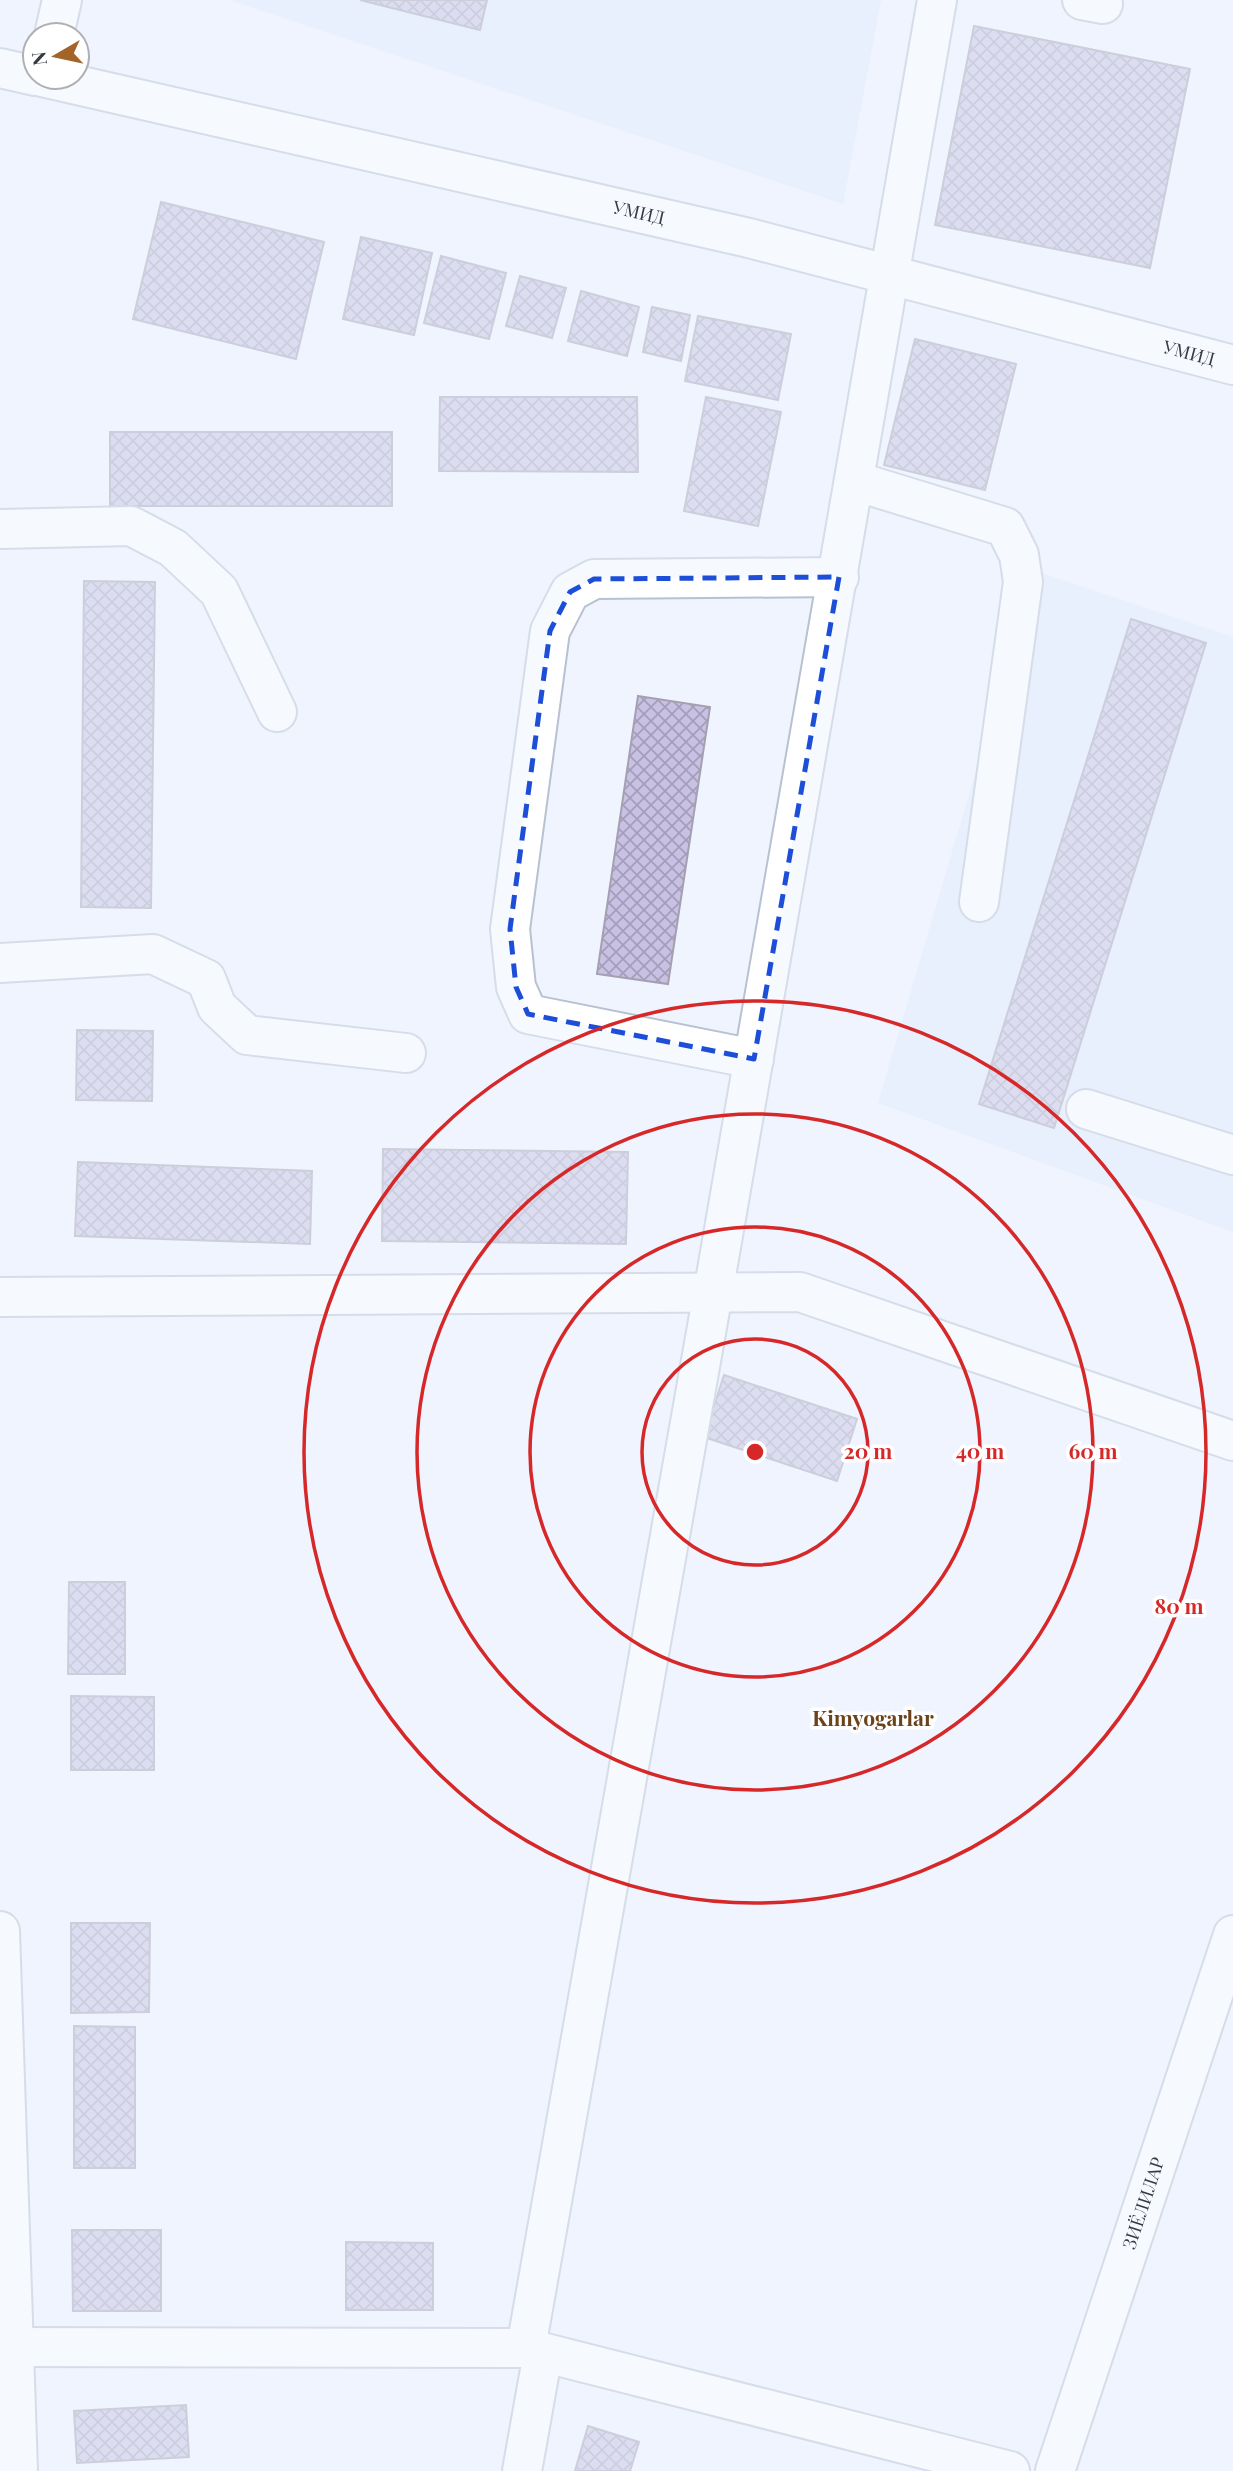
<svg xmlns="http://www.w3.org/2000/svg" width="1233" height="2471" font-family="'Playfair Display',serif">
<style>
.built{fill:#e0e9fc}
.building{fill:url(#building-cross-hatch);stroke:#a4a0b1;stroke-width:2}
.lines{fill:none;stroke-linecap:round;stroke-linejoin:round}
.minor-casing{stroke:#b8c1d1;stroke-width:42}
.minor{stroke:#fff;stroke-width:38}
.marked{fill:none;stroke:#1d4ed8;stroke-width:5;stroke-dasharray:14 9;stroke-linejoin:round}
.ring{fill:none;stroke:#d62828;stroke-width:3.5}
.labels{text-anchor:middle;stroke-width:7;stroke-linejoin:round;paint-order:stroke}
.street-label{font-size:18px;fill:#373a41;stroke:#fff}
.quarter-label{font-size:21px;font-weight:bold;fill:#6c421a;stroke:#fff}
.centre{fill:#d62828;stroke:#fff;stroke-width:3.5}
.ring-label{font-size:21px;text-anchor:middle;font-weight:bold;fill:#d62828;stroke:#fff;stroke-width:7;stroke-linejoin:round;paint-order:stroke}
</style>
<defs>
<pattern id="building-cross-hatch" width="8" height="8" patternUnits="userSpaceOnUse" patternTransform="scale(1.75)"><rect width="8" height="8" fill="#c8c1e3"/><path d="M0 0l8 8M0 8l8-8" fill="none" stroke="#a39eba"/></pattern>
</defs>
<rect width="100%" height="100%" fill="#eff4fe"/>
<path class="built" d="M 230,0 L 881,0 L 843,204 Z
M 1035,571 L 1233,637 L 1233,1232 L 878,1103 Z"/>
<path class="building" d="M 360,0 L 487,0 L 480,30 Z
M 974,26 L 1190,69 L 1150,268 L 935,225 Z
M 161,202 L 324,242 L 296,359 L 133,319 Z
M 361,237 L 432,253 L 414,335 L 343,319 Z
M 441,256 L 506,273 L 489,339 L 424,323 Z
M 520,276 L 566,288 L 552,338 L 506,326 Z
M 581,291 L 639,307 L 627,356 L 568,341 Z
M 652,307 L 690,315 L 681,361 L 643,352 Z
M 698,316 L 791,334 L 778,400 L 685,381 Z
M 915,339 L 1016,364 L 985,490 L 884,465 Z
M 440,397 L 637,397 L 638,472 L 439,471 Z
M 706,397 L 781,412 L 758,526 L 684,511 Z
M 110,432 L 392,432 L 392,506 L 110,506 Z
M 84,581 L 155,582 L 151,908 L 81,907 Z
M 1131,619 L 1206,643 L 1054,1128 L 979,1104 Z
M 638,696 L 710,707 L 668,984 L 597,974 Z
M 77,1030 L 153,1031 L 152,1101 L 76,1100 Z
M 383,1149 L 628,1152 L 626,1244 L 382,1241 Z
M 78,1162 L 312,1171 L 310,1244 L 75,1236 Z
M 724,1375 L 857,1419 L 837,1481 L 704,1437 Z
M 69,1582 L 125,1582 L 125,1674 L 68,1674 Z
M 71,1696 L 154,1697 L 154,1770 L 71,1770 Z
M 71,1923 L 150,1923 L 149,2012 L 71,2013 Z
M 74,2026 L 135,2027 L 135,2168 L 74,2168 Z
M 72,2230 L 161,2230 L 161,2311 L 73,2311 Z
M 346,2242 L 433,2243 L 433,2310 L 346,2310 Z
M 186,2405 L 189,2457 L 77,2463 L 74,2411 Z
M 588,2426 L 639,2442 L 630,2471 L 575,2471 Z"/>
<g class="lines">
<g class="minor-casing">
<g id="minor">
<path d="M 1082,0 L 1103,4"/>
<path d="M 54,35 L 62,0"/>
<path d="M 0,68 L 35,76"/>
<path id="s1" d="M 42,77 L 749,238 L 1233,365"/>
<path d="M 855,481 L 1005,527 L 1019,555 L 1023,582 L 979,902"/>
<path d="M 0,529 L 131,526 L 173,548 L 219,591 L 277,712"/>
<path d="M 0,963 L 153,954 L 206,979 L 217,1007 L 247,1035 L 406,1053"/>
<path d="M 754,1059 L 528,1014 L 516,987 L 510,929 L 550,631 L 570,592 L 594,579 L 839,577"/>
<path d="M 1086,1109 L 1233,1155"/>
<path d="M 0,1297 L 800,1292 L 1233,1441"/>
<path d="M 0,1931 L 18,2471"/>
<path d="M 0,2347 L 526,2348 L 1010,2471"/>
<path d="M 526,2348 L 713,1293 L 937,0"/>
<path d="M 522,2471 L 543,2353"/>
<path id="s2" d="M 1055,2471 L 1233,1935"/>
</g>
</g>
<use href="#minor" class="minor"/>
</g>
<path d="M0 0H1233V2471H0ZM 839,577 L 754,1059 L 528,1014 L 516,987 L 510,929 L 550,631 L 570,592 L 594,579 Z" fill="#eff4fe" fill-opacity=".55" fill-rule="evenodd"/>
<path class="marked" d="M 839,577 L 754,1059 L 528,1014 L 516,987 L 510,929 L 550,631 L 570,592 L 594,579 Z"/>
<g class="ring">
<circle cx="755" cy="1452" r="113"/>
<circle cx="755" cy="1452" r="225"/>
<circle cx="755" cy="1452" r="338"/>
<circle cx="755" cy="1452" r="451"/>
</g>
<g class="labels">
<g class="street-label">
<text dy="6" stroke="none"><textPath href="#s1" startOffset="612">УМИД</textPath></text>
<text dy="6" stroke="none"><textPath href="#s1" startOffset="1180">УМИД</textPath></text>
<text dy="6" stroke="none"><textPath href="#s2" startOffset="282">ЗИЁЛИЛАР</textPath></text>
</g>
<g class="quarter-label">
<text x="873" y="1726">Kimyogarlar</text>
</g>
</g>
<circle cx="755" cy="1452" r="10" class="centre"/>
<g class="ring-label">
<text x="868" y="1459">20 m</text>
<text x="980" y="1459">40 m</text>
<text x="1093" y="1459">60 m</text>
<text x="1179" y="1614">80 m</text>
</g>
<g transform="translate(56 56) rotate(261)"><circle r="33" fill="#ffffff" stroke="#afb0b3" stroke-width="2"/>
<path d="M0-5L12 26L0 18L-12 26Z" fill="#a26429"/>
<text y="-10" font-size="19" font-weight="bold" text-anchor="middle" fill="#373a41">N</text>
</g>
</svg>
